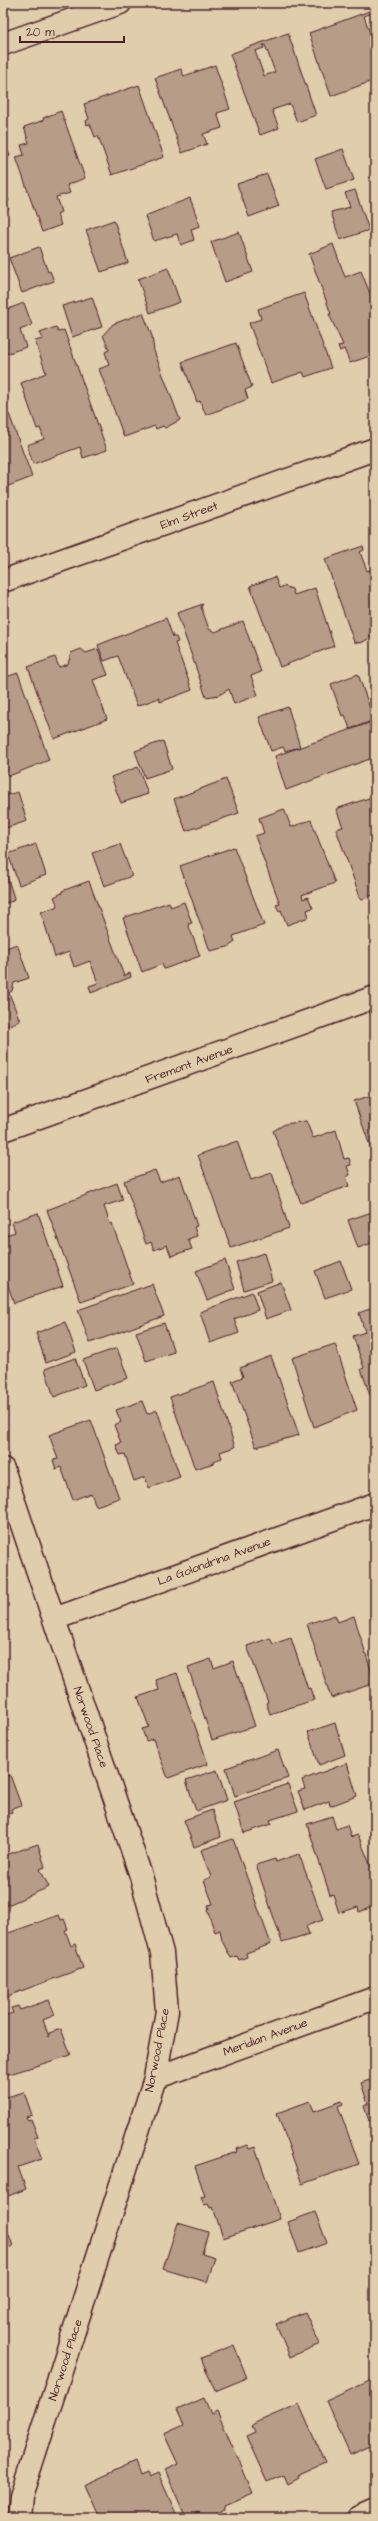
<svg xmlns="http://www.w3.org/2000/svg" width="378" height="2521" font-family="'Architects Daughter',sans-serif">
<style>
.building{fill:#b79c87;stroke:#4a1f2b;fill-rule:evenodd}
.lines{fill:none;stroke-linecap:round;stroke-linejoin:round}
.minor-casing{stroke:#4a1f2b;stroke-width:25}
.major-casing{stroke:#4a1f2b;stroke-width:25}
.minor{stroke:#e0cdab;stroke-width:22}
.major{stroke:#e0cdab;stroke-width:22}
.labels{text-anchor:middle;stroke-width:3;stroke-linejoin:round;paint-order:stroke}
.street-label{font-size:12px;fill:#4a1f2b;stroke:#e0cdab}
</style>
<rect width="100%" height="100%" fill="#e0cdab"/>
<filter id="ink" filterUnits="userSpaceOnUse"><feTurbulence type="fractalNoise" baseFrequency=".025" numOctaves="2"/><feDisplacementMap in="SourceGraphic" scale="8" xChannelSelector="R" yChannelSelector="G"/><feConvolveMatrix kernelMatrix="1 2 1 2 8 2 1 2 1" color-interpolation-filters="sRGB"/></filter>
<g filter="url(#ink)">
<path class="building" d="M 375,9 L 375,12 L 364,16 L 373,42 L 370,43 L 375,58 L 375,80 L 331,96 L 309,33 Z
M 288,33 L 316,115 L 297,122 L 290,104 L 272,110 L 279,128 L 260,135 L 230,54 ZM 263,45 L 265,45 L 275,72 L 264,76 L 255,51 L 264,48 Z
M 215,65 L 230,109 L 217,113 L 222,128 L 203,134 L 207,144 L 182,153 L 155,78 L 181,69 L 184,76 Z
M 139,85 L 164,157 L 112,175 L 98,136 L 95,137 L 90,124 L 87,125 L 86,121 L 89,119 L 84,104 Z
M 61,111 L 85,178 L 67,185 L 70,193 L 56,197 L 61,212 L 57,214 L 61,225 L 42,232 L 16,157 L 24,155 L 21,145 L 29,143 L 24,127 L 44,120 L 43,118 Z
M 3,139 L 10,156 L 3,159 Z
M 343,149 L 354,180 L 326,189 L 315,159 Z
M 267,174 L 279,206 L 249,217 L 237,184 Z
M 3,185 L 9,201 L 6,202 L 9,209 L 3,211 Z
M 355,190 L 369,230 L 340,240 L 331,212 L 350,207 L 345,193 Z
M 190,198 L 200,226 L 191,229 L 194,240 L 181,245 L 177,234 L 154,241 L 145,216 Z
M 3,216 L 7,227 L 3,229 Z
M 114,220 L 128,263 L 101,272 L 86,230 Z
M 239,232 L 253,272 L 225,282 L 211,242 Z
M 333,244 L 345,277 L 361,271 L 371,296 L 375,295 L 375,301 L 372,302 L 375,311 L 375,354 L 350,363 L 344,349 L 340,351 L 338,346 L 343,345 L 329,314 L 331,314 L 309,254 Z
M 39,247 L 48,272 L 50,271 L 54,281 L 22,293 L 9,258 Z
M 168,268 L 180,302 L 150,313 L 138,279 Z
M 304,293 L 331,368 L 305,377 L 303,372 L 271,383 L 249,323 L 261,319 L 258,309 Z
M 3,294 L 8,309 L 24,303 L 32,325 L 20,330 L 26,347 L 3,355 Z
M 92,297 L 102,327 L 72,337 L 62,306 Z
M 143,313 L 152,336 L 154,351 L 180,420 L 165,428 L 163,426 L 156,429 L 155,426 L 124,437 L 99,369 L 109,365 L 105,352 L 109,350 L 103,335 L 113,324 Z
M 56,327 L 58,332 L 64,330 L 107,450 L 83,458 L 80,447 L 33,464 L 27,445 L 44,439 L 40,428 L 37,429 L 21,383 L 46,373 L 35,341 L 43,339 L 40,333 Z
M 236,343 L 252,387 L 245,390 L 248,399 L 206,415 L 200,401 L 197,402 L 182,362 Z
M 9,414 L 32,477 L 3,488 L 3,416 Z
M 363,546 L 364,550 L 360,552 L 367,571 L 375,568 L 375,635 L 361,643 L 354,642 L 325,559 Z
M 275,577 L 279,588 L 284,586 L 292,589 L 294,595 L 315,588 L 334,646 L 280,667 L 250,586 Z
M 203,604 L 201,607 L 209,629 L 215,632 L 243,621 L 261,672 L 251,676 L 258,695 L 234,704 L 229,689 L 219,695 L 206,697 L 177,613 Z
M 166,618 L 173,637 L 176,637 L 178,642 L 175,643 L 192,690 L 160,702 L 159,698 L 137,706 L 118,656 L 104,661 L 98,645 Z
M 81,649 L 86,653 L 98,649 L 108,675 L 93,680 L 107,719 L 54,739 L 28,667 L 55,657 L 59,667 L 68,664 L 71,653 Z
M 18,673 L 49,760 L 9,776 L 3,771 L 3,678 Z
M 358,674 L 374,720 L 350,729 L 345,715 L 342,716 L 331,684 Z
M 288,707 L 300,747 L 285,751 L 283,747 L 271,751 L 259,717 Z
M 375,721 L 375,757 L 286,790 L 275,756 Z
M 163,741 L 172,769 L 145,778 L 135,751 Z
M 138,767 L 148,794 L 121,803 L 111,777 Z
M 226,779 L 239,813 L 186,831 L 174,799 Z
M 18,792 L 27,821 L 3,829 L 3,796 Z
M 375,796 L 375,894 L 361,900 L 336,829 L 343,827 L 336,809 Z
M 284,809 L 291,827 L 311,820 L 335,883 L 302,895 L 303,899 L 308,897 L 313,908 L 307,910 L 309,917 L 287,925 L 281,910 L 279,911 L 276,905 L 280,904 L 255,836 L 264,833 L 259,818 Z
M 36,844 L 46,875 L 19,885 L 8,854 Z
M 120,844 L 132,876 L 104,886 L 92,853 Z
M 234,847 L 264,925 L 233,936 L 235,942 L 228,947 L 210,951 L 180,866 Z
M 4,867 L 14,898 L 13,901 L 3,904 Z
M 89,881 L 124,976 L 130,973 L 131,977 L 91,993 L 89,986 L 98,983 L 90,961 L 74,967 L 69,952 L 55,957 L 41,912 L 58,906 L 54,897 L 62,893 L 62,891 Z
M 169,902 L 171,907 L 184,902 L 192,923 L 188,924 L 200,956 L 164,969 L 162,964 L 142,972 L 123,918 Z
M 3,941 L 6,948 L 17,944 L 29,978 L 14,983 L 12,991 L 9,993 L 20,1021 L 3,1027 Z
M 375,1094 L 375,1160 L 354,1101 Z
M 306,1121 L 313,1138 L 336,1130 L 344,1159 L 349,1158 L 351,1165 L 347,1166 L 350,1175 L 346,1177 L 349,1186 L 301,1203 L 273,1131 L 285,1124 Z
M 237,1141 L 251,1180 L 272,1173 L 289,1228 L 231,1248 L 198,1155 Z
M 155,1170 L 160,1182 L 180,1175 L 197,1226 L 194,1227 L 197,1236 L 188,1239 L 192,1249 L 171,1256 L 167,1245 L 154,1250 L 151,1242 L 146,1244 L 124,1181 Z
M 117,1183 L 123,1200 L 104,1206 L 110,1224 L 112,1223 L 133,1284 L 81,1302 L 47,1210 Z
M 375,1211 L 375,1242 L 358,1248 L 348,1220 Z
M 38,1213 L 63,1286 L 14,1303 L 3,1272 L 3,1236 L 15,1232 L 12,1222 Z
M 264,1253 L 272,1281 L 244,1290 L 236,1262 Z
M 225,1260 L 235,1289 L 207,1300 L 196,1271 Z
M 341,1261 L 351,1289 L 325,1298 L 315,1271 Z
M 281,1282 L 291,1310 L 266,1319 L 257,1291 Z
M 152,1284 L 164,1316 L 90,1343 L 78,1310 Z
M 252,1292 L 258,1310 L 234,1319 L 239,1333 L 210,1343 L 200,1312 Z
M 375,1307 L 375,1393 L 370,1395 L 361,1369 L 364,1368 L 353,1336 L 365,1332 L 359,1313 Z
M 65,1322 L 76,1352 L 46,1363 L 36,1333 Z
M 164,1323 L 174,1352 L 146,1361 L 136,1332 Z
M 335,1344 L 357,1410 L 314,1427 L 292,1358 Z
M 117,1348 L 128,1378 L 94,1390 L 83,1360 Z
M 271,1356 L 299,1435 L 256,1447 L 232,1381 L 243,1377 L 240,1368 Z
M 75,1358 L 85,1385 L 54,1397 L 45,1369 Z
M 214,1382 L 235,1447 L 220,1452 L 222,1458 L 213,1461 L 214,1463 L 195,1469 L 170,1397 Z
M 142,1401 L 147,1414 L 157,1410 L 180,1477 L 149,1488 L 145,1477 L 134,1481 L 125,1454 L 120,1455 L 116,1445 L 121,1443 L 114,1425 L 121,1422 L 116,1410 Z
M 91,1420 L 119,1498 L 96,1506 L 91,1493 L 73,1500 L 61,1467 L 56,1469 L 53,1460 L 58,1459 L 49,1435 Z
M 375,1607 L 375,1625 L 370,1609 Z
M 335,1615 L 338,1622 L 354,1616 L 375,1683 L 331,1698 L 307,1624 Z
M 270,1638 L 273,1644 L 291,1638 L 308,1689 L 310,1688 L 314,1700 L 270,1714 L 266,1703 L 268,1702 L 247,1646 Z
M 211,1659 L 214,1668 L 233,1661 L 255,1726 L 212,1740 L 188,1667 Z
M 177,1673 L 208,1764 L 168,1778 L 153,1739 L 146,1741 L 142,1729 L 149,1727 L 138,1697 L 159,1690 L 156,1680 Z
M 375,1717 L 375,1738 L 369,1719 Z
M 335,1723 L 345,1755 L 319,1765 L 308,1732 Z
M 278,1750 L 288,1778 L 235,1796 L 226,1768 Z
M 347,1763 L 357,1796 L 330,1806 L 329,1801 L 305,1810 L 298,1791 L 305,1789 L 302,1780 Z
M 217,1770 L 227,1800 L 196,1811 L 186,1780 Z
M 10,1775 L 21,1805 L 11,1809 L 12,1812 L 3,1815 L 3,1777 Z
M 288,1784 L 298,1811 L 270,1820 L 272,1824 L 244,1833 L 234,1802 Z
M 212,1810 L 221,1837 L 194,1847 L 184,1820 Z
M 332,1816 L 336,1829 L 347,1825 L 351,1837 L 358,1835 L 375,1876 L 375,1906 L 359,1912 L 358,1907 L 339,1913 L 333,1894 L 330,1895 L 307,1824 Z
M 233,1839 L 271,1944 L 246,1953 L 247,1957 L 239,1960 L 237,1956 L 231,1958 L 222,1941 L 220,1930 L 215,1932 L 207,1910 L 209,1909 L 208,1905 L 213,1904 L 204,1880 L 211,1877 L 201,1850 Z
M 38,1844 L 45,1867 L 40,1869 L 49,1887 L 3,1907 L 3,1856 Z
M 299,1854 L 323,1920 L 306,1926 L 309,1934 L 282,1942 L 256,1865 L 275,1859 L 276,1862 Z
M 59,1915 L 61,1920 L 64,1919 L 68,1929 L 65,1930 L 71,1946 L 75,1944 L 83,1968 L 10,1995 L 10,1997 L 3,1999 L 3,1935 Z
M 49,2000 L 55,2015 L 43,2020 L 49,2037 L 49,2033 L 61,2029 L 71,2055 L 3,2076 L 3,2016 L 13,2013 L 11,2008 L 18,2006 L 20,2010 Z
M 375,2066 L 375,2078 L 371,2067 Z
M 375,2078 L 375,2122 L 374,2119 L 369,2121 L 364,2106 L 368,2104 L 361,2083 Z
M 24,2092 L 32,2115 L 26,2117 L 28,2120 L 31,2119 L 38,2137 L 34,2138 L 42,2159 L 18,2167 L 26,2189 L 3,2198 L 3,2098 Z
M 310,2101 L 314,2111 L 342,2101 L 343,2104 L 338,2106 L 359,2164 L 302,2184 L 277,2113 Z
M 247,2145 L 249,2149 L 255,2147 L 280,2219 L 223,2238 L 213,2207 L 210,2208 L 208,2204 L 204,2205 L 201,2197 L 205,2196 L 195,2166 L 237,2152 L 236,2149 Z
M 315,2212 L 327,2243 L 299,2253 L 288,2222 Z
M 3,2218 L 13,2246 L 3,2250 Z
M 178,2223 L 208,2232 L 202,2254 L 215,2258 L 207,2282 L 163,2269 Z
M 305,2312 L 320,2344 L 290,2357 L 276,2324 Z
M 234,2345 L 247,2378 L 215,2391 L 201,2358 Z
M 374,2379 L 375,2444 L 350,2455 L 326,2401 Z
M 204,2398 L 211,2414 L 217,2411 L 253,2493 L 225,2505 L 226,2509 L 208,2518 L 202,2518 L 199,2512 L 186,2518 L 165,2470 L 178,2464 L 164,2434 L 184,2425 L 177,2410 Z
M 299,2404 L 325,2463 L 298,2475 L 299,2478 L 288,2484 L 284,2475 L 267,2482 L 246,2436 L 255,2432 L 252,2426 L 257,2422 Z
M 135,2462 L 140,2476 L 147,2473 L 149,2477 L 158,2473 L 178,2518 L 99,2518 L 84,2485 Z"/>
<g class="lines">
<g class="minor-casing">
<path id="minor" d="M 3,44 L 120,3
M 3,581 L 375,449
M 3,1469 L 141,1876 L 162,1953 L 167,2011 L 155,2078 L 21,2496 L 19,2518
M 54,1619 L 375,1504
M 155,2078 L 375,1998
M 359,2518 L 375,2511"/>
</g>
<g class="major-casing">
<path id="major" d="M 3,1130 L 375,997"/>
</g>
<use href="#minor" class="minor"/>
<use href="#major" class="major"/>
</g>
</g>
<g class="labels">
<g class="street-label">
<text transform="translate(189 515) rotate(-20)" y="4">Elm Street</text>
<text transform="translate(189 1064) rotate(-20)" y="4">Fremont Avenue</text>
<text transform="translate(214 1561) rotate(-20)" y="4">La Golondrina Avenue</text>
<text transform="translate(91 1727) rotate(71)" y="4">Norwood Place</text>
<text transform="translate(265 2037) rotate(-20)" y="4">Meridian Avenue</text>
<text transform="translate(157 2050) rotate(-79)" y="4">Norwood Place</text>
<text transform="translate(65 2360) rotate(-72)" y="4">Norwood Place</text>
</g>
</g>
<rect width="378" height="2521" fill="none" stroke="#e0cdab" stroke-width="16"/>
<rect x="8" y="8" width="362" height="2505" fill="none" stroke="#4a1f2b" stroke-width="1.5" filter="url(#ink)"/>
<path d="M20 36v6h104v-6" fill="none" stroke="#4a1f2b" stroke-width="2"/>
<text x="26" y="36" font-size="12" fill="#4a1f2b" stroke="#e0cdab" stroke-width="3" paint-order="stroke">20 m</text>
</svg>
